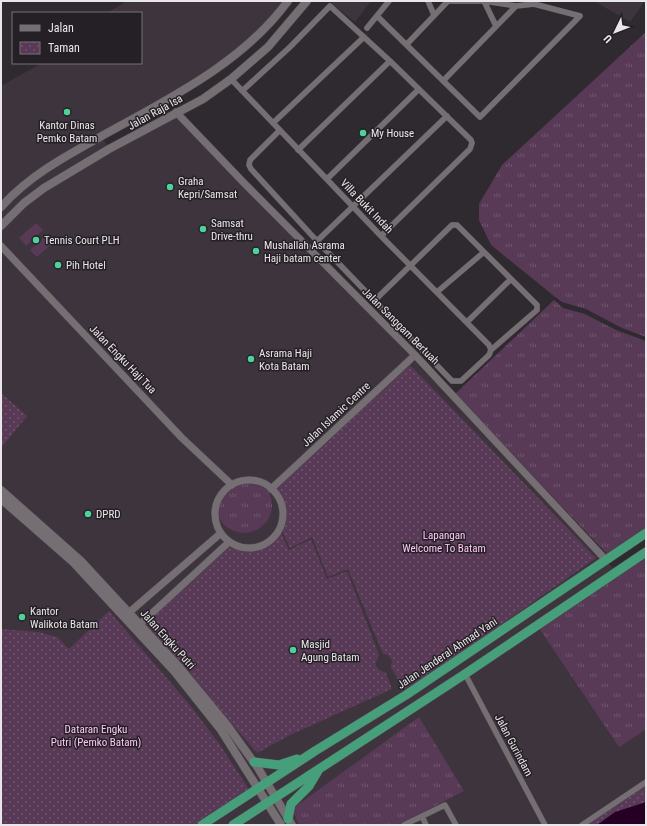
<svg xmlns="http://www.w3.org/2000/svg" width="647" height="826" font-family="'Roboto Condensed',sans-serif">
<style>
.built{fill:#3e343d}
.grass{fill:url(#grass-tufts)}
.park{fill:url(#park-dots)}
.pitch{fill:#583956}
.water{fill:#250024}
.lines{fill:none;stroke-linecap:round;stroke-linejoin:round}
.minor-casing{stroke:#4a454a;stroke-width:6}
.tertiary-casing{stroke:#4a454a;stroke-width:8}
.secondary-casing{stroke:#4a454a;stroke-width:9}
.trunk-casing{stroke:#4a454a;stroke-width:10}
.minor{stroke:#756f74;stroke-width:5.5}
.tertiary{stroke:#756f74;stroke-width:7}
.secondary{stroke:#756f74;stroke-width:8}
.trunk{stroke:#469f7a;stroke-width:9}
.poi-dot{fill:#4dd39a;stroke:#252025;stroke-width:1.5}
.labels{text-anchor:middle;stroke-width:3;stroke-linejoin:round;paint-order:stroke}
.street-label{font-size:11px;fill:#eae7ea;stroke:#252025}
.poi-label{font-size:11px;fill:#eae7ea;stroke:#252025;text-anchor:start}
.park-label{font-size:11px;fill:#ffc6f9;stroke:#252025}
</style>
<defs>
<pattern id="grass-tufts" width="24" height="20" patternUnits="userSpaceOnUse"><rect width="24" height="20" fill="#583956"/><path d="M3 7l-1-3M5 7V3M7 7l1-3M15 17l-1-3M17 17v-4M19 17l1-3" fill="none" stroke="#70566e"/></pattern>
<pattern id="park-dots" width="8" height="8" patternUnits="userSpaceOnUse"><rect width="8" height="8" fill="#583956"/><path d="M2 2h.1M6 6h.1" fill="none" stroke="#70566e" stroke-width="1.8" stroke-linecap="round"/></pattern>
</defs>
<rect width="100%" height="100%" fill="#2f2a2f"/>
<path class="built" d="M 127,1 L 288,1 L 228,60 L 102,137 L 109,149 L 176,112 L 605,559 L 630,588 L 646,646 L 646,782 L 582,825 L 1,825 L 1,86 L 42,63 L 141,63 L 141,13 L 107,13 Z
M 334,1 L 371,1 L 355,22 L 332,4 Z
M 594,1 L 645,1 L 630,22 Z"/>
<path class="grass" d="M 646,32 L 646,337 L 622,328 L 586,309 L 562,302 L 554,296 L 491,245 L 479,220 L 479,204 L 502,165 Z
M 554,300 L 563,308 L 585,314 L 616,330 L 646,341 L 646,528 L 607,554 L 455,394 Z
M216 505a28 28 0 1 1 56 0a28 28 0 1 1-56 0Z
M 646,557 L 646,729 L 619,747 L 539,628 Z
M 419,717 L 464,791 L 398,825 L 299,825 L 292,809 Z"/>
<path class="park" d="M 406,361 L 596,558 L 406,691 L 391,668 L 392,660 L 388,655 L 383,654 L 348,569 L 328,577 L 312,537 L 290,548 L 278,523 L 281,501 L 272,483 Z
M 1,393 L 27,416 L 1,448 Z
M 280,531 L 289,550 L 311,539 L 327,579 L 347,571 L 379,655 L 375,664 L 379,670 L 386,673 L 392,689 L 290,735 L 257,753 L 144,622 L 228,546 L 250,551 L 273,540 Z
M 109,611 L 189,704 L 218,742 L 249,789 L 196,825 L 1,825 L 1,629 L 38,632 L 57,637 L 69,649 Z
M 646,785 L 646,825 L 586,825 Z"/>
<path class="pitch" d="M 36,223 L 43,230 L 26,246 L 19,238 Z
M 47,234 L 54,242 L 37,257 L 30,250 Z"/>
<path class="water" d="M 646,802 L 646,825 L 597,825 L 615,812 Z"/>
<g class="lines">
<g class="minor-casing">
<path id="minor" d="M 428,1 L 434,15
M 484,1 L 496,26
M 377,16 L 480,117 L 580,16 L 534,4 L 516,6 L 484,1 L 446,1
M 367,28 L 389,1
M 407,44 L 448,1
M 231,79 L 381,236 L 489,345 L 491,350 L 489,355 L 461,381 L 452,381 L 317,241 L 251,169 L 249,165 L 250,160 L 280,130
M 443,81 L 516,6
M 242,91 L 290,47 L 330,6 L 390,61 L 471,140 L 472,143 L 470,149 L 381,236
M 273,123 L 364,37
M 298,150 L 390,61
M 327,179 L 419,89
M 317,241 L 447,116
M 437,292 L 484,252
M 374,301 L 452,225 L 457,225 L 537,305 L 537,310 L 491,350
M 467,322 L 511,279
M 465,674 L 545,825
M 422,816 L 426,825
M 404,825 L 445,805 L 456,825
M 582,825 L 646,782"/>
</g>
<g class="tertiary-casing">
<path id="tertiary" d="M 176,112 L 244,183 L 415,355 L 605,559
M 1,246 L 182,438 L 232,485
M215 514a34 34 0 1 1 68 0a34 34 0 1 1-68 0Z
M 271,489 L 415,355
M 125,616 L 221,533
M 137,627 L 229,542"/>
</g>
<g class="secondary-casing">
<path id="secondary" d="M 1,207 C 29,176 64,157 100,137 C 166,100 242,64 288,1
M 1,226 L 24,203 L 44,188 L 109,149 L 203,99 L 231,79 L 268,47 L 307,1
M 1,490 L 81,561 L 180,668 L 227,725 L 258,768 L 292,825
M 1,499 L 73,562 L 174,671 L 221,730 L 281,825"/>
</g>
<g class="trunk-casing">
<path id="trunk" d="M 254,762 L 279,765 L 297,759
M 288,819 L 291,804 L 309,786 L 318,771
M 202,825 L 315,751 L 406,695 L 646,533
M 233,825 L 465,674 L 646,552"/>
</g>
<use href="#minor" class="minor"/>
<use href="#tertiary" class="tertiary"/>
<use href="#secondary" class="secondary"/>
<use href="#trunk" class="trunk"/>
</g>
<g class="poi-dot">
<circle cx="67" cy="112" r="4"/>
<circle cx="363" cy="133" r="4"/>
<circle cx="170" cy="187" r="4"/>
<circle cx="203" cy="229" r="4"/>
<circle cx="36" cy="240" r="4"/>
<circle cx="256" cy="251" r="4"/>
<circle cx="58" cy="265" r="4"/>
<circle cx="251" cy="359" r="4"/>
<circle cx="88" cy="514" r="4"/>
<circle cx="22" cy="617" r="4"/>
<circle cx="293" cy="650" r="4"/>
</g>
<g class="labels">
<g class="street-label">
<text transform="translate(155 112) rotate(-29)" y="4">Jalan Raja Isa</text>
<text transform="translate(367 206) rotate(46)" y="4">Villa Bukit Indah</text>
<text transform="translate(401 326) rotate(45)" y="4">Jalan Sanggam Bertuah</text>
<text transform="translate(123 359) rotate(46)" y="4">Jalan Engku Haji Tua</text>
<text transform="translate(336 414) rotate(-43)" y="4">Jalan Islamic Centre</text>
<text transform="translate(168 639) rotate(48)" y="4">Jalan Engku Putri</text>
<text transform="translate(447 653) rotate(-34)" y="4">Jalan Jenderal Ahmad Yani</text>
<text transform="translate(514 745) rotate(62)" y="4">Jalan Gurindam</text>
</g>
<g class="poi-label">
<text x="67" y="129" text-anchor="middle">Kantor Dinas<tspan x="67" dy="13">Pemko Batam</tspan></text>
<text x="371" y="137">My House</text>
<text x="178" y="185">Graha<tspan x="178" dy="13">Kepri/Samsat</tspan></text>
<text x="211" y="227">Samsat<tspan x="211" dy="13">Drive-thru</tspan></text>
<text x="44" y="244">Tennis Court PLH</text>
<text x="264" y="249">Mushallah Asrama<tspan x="264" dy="13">Haji batam center</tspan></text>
<text x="66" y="269">Pih Hotel</text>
<text x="259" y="357">Asrama Haji<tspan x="259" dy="13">Kota Batam</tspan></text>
<text x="96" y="518">DPRD</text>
<text x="30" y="615">Kantor<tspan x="30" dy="13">Walikota Batam</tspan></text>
<text x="301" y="648">Masjid<tspan x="301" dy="13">Agung Batam</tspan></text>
</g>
<g class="park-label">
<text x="444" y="539">Lapangan<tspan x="444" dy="13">Welcome To Batam</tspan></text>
<text x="96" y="733">Dataran Engku<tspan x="96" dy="13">Putri (Pemko Batam)</tspan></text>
</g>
</g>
<rect width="647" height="826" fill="none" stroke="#eae7ea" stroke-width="4"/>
<rect x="12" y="12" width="130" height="52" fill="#252025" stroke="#747074"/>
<rect x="20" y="25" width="20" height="6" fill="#756f74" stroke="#747074"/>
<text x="48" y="32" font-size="12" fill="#eae7ea">Jalan</text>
<rect x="20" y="42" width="20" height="12" fill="url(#park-dots)" stroke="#747074"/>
<text x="48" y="52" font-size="12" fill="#eae7ea">Taman</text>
<g transform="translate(615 32) rotate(227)" stroke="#252025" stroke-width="3" paint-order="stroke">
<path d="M0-3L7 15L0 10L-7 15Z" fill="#eae7ea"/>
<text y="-6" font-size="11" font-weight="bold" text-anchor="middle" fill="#eae7ea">U</text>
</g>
</svg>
